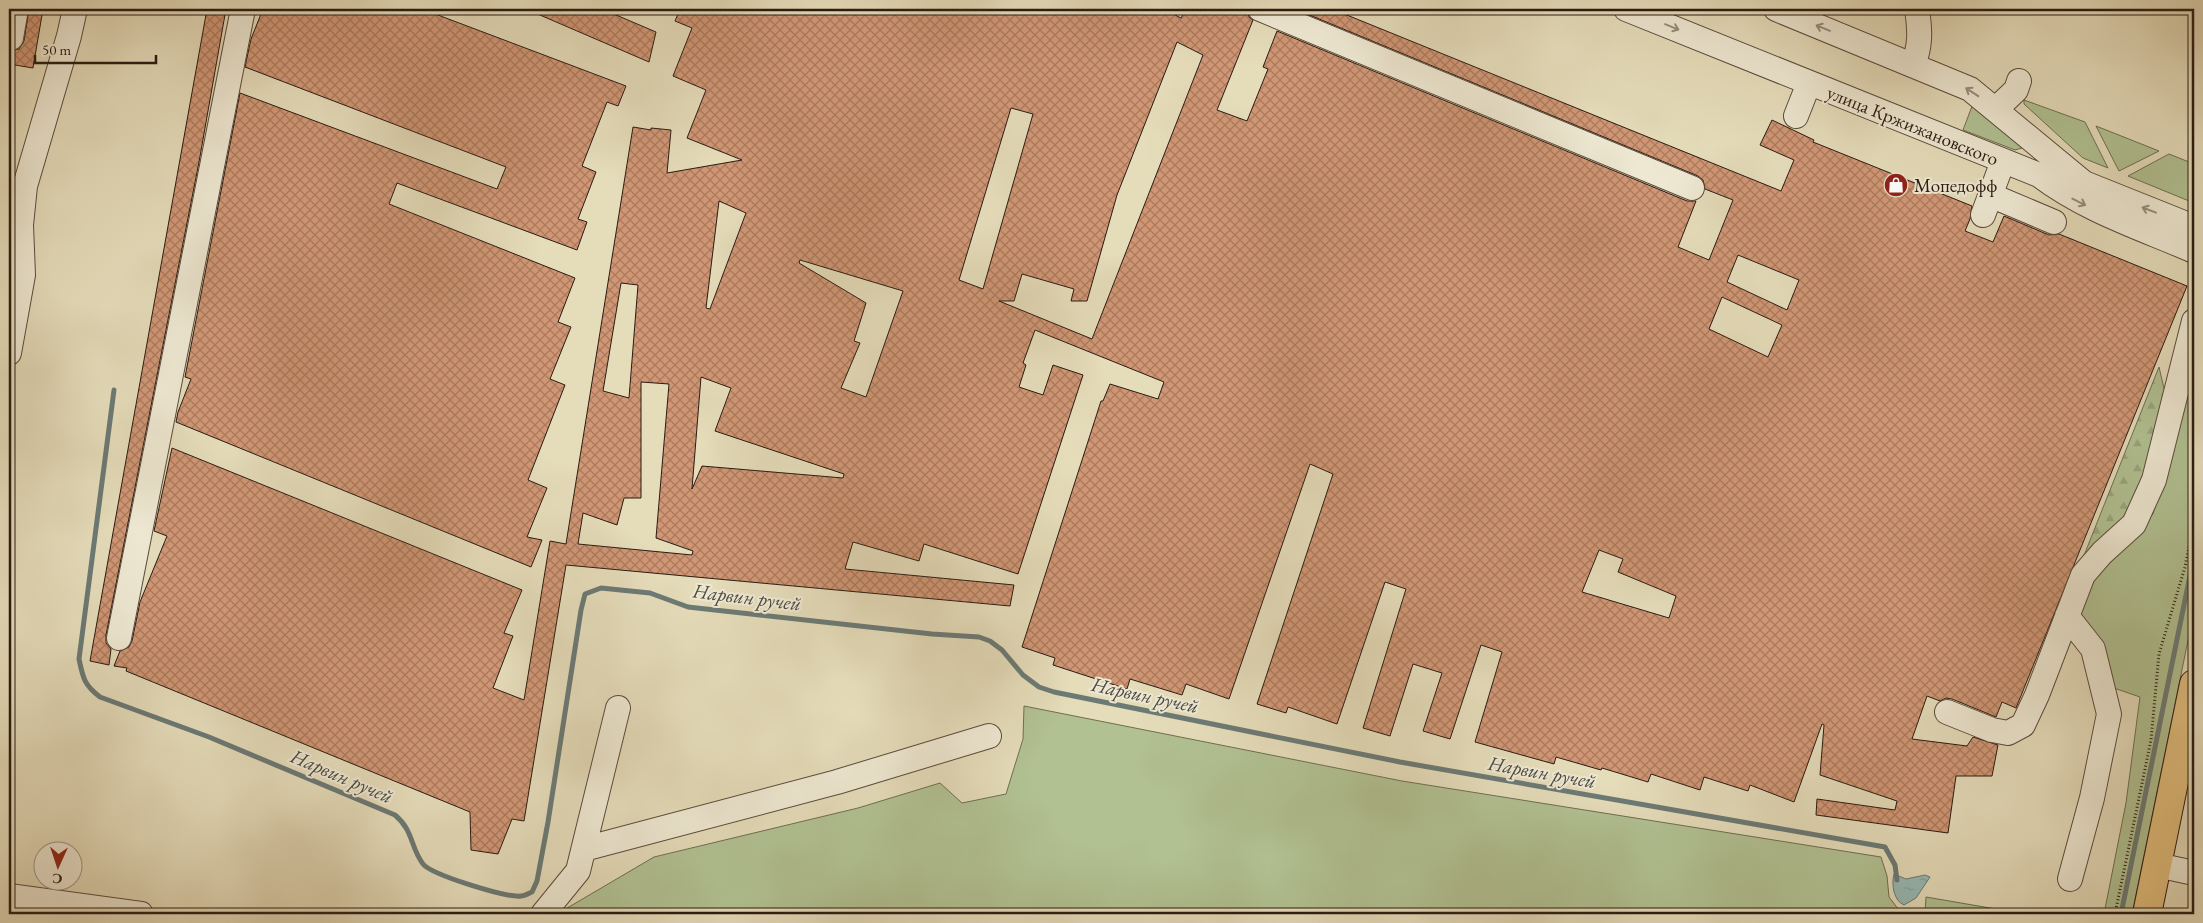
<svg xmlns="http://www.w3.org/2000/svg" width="2203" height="923" font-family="'EB Garamond',serif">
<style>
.green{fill:#b1c192;stroke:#6e6e52}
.forest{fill:url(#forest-firs);stroke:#6e6e52}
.water{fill:url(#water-ripples);stroke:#6c7a75}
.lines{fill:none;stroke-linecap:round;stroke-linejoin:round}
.stream{stroke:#6c7a75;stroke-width:5}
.building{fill:url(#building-cross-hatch);stroke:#2b1b12;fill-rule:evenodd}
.minor-casing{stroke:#5a4b3c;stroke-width:26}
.major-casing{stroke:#2b1b12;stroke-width:30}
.path{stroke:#2b1b12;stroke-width:3;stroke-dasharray:1 2.5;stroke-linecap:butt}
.minor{stroke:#eee8d2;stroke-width:24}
.major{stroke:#e2be7d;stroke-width:28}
.oneway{stroke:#968c7c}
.labels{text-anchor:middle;stroke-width:4;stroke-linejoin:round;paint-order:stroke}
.street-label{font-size:19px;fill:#2b1b12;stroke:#eee8d2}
.poi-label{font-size:19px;fill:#2b1b12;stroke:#eee8d2;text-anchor:start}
.water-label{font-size:20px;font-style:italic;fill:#4c4b44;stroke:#eee8d2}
</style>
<defs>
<pattern id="forest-firs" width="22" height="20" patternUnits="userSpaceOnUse" patternTransform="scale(1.25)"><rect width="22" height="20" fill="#b1c192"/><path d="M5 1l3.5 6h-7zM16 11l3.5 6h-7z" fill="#98a57d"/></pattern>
<pattern id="water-ripples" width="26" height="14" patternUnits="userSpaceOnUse" patternTransform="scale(1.25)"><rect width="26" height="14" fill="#98bab7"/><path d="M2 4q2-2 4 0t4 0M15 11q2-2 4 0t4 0" fill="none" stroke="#839f9c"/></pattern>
<pattern id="building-cross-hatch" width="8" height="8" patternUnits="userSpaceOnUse" patternTransform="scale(1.25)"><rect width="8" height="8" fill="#d19775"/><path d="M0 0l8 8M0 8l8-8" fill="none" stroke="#aa7a5f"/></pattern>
</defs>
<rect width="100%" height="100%" fill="#e5dcba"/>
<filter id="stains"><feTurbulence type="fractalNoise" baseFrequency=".004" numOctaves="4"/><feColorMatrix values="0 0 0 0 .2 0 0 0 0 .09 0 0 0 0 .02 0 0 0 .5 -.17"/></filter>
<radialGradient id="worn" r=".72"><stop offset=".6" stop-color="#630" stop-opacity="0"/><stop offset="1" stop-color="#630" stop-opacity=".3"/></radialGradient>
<path class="green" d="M 2024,100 L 2085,122 L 2108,168 L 2083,158 L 2024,104 Z
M 1974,101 L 2023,145 L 2022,148 L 2015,150 L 1963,130 Z
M 2096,126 L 2159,151 L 2119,171 Z
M 2169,154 L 2194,164 L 2194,203 L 2128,176 Z
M 2194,357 L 2194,611 L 2132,914 L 2104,914 L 2126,803 L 2140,697 L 2111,687 L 2076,616 L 2093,575 L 2113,560 L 2153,514 Z
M 1024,706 L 1402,781 L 1881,857 L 1887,876 L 1889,897 L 1902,914 L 557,914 L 654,857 L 858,808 L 940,783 L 962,803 L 1006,794 L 1023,739 Z
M 1926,897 L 2025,914 L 1925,914 Z"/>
<path class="forest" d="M 2159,367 L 2166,397 L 2149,476 L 2130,518 L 2083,558 Z"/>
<path class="water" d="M 1894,874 L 1906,879 L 1925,875 L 1930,877 L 1916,898 L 1904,905 C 1894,901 1891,885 1894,874 Z"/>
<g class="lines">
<path class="stream" d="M 114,390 L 79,659 C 83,678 84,685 100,697 L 209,737 L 395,815 C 414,831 410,847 423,864 C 432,875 507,898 521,896 C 525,896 529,893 532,892 L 537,881 L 548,822 L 581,610 L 585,594 L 601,588 L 650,593 L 688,607 L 932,634 L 979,637 L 990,641 L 1002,650 L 1023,675 L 1039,687 L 1054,692 L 1400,762 L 1885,847 L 1895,865 L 1897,880
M 2121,914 L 2194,556"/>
</g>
<path class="building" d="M 29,9 L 43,9 L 33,68 L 9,64 L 9,51 L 19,49 L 24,41 Z
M 207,9 L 226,9 L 199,162 L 106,635 L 106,643 L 111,649 L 109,665 L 90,661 Z
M 263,9 L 422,9 L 626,86 L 618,106 L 607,102 L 582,166 L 596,172 L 578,219 L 587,222 L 577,250 L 397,183 L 389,204 L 575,278 L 558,322 L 571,327 L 550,379 L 565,385 L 528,480 L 547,488 L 527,537 L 542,540 L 531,567 L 176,422 L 178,412 L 191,379 L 185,377 L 240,93 L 497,189 L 506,167 L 245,67 L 251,39 Z
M 526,9 L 602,9 L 656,32 L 649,62 Z
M 680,9 L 1164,9 L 1181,18 L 1186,9 L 1247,9 L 1249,17 L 1253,20 L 1217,110 L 1247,121 L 1268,69 L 1263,67 L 1277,31 L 1687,201 L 1696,201 L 1678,247 L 1709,260 L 1733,200 L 1705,189 L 1703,180 L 1698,176 L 1295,9 L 1332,9 L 1781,191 L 1794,160 L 1760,145 L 1772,120 L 1814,140 L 1813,142 L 1972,206 L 1970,219 L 1965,231 L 1993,242 L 2004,216 L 2049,235 L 2059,234 L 2187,286 L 2016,708 L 2002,702 L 1996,717 L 1952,699 L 1946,698 L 1940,701 L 1927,696 L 1912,739 L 1967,746 L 1973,737 L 1998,745 L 1992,776 L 1956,776 L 1948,833 L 1816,815 L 1817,799 L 1895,810 L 1897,801 L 1820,775 L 1824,725 L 1822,724 L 1794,802 L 1750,785 L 1748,791 L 1704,777 L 1700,790 L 1651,774 L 1648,782 L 1602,768 L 1601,770 L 1556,757 L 1554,764 L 1475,742 L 1502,652 L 1481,645 L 1450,739 L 1423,731 L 1442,673 L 1413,664 L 1390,736 L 1363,728 L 1406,589 L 1385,582 L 1337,724 L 1288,707 L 1286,713 L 1257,704 L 1333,474 L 1310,464 L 1229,699 L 1186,684 L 1182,695 L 1130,679 L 1127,689 L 1053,665 L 1055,658 L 1022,647 L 1101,401 L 1103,401 L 1110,384 L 1158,399 L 1164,382 L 1035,330 L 1023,363 L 1026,365 L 1019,387 L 1043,395 L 1053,365 L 1083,375 L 1018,574 L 924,544 L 919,561 L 853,542 L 845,569 L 1014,585 L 1010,606 L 566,565 L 524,821 L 512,819 L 498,854 L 471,850 L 470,812 L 126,671 L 127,668 L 114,666 L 120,651 L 129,647 L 132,641 L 140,602 L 167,536 L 154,531 L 172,448 L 522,590 L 504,633 L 513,636 L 493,688 L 524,700 L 550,541 L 566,544 L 633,127 L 651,130 L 651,128 L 671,130 L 667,173 L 742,160 L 687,138 L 706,90 L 673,76 L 692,28 L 675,21 ZM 1177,42 L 1203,55 L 1092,339 L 999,301 L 1014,301 L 1022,274 L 1074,289 L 1071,301 L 1087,301 L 1117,195 ZM 1011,108 L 1033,114 L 983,289 L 959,280 ZM 719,201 L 746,213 L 710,309 L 706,308 ZM 1738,255 L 1799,280 L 1787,310 L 1727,282 ZM 800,260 L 903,291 L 866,397 L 841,388 L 860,343 L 854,341 L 866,303 L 799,263 ZM 621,283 L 638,285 L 629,398 L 603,391 ZM 1722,297 L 1782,325 L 1768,357 L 1709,329 ZM 701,377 L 731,388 L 715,431 L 844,474 L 843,478 L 702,466 L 692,489 ZM 641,382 L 669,384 L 656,538 L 693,551 L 692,555 L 578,544 L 583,513 L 617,525 L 624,498 L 641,498 ZM 1599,550 L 1623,559 L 1618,572 L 1676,596 L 1669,618 L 1582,592 Z"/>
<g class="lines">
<g class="minor-casing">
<path id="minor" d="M 1260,9 L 1692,188
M 1626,9 L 2039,175 C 2085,210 2141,228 2194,251
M 1776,9 L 1970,89 L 2084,183 L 2194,227
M 9,37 L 11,38 L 16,9
M 1913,65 C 1921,45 1920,30 1917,9
M 1996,109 L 2016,90 L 2019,81
M 1796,116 L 1809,83
M 1990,195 L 2054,222
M 1983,215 L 2003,161
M 9,353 L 23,275 L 21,225 L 25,186 L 69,36 L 75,9
M 2067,616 L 2093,649 L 2109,714 L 2092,798 L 2070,879
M 119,638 L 243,9
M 1947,712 L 1992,730 L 2008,733 L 2023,725 L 2037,695 L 2083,575 L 2102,553 L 2134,524 L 2154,480 L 2194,321
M 584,849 L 837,782 L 989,736
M 2157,865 L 2194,873
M 9,896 L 141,914
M 543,914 L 578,871 L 618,708"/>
</g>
<g class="major-casing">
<path id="major" d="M 2147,914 L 2194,684"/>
</g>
<path class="path" d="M 2115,914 L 2151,740 L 2159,654 L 2185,567 L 2194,522"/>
<use href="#minor" class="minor"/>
<use href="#major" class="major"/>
</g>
<defs><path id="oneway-shaft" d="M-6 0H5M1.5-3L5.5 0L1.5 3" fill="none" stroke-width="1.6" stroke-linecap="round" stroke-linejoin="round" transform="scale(1.25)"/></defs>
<g class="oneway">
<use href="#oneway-shaft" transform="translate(1672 27) rotate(22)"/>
<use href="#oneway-shaft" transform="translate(1823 28) rotate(-158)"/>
<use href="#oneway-shaft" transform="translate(1972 92) rotate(-147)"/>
<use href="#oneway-shaft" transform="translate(2079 202) rotate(27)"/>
<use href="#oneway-shaft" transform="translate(2149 210) rotate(-159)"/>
</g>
<defs>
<g id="shop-disc" transform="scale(1.25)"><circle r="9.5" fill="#8f2418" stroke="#eee8d2"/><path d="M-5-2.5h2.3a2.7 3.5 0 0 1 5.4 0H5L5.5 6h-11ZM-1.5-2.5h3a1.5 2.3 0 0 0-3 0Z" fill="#fff"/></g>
</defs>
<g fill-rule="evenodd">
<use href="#shop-disc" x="1896" y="185"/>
</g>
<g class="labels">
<g class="street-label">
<text transform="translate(1913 125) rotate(22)" y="7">улица Кржижановского</text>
</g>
<g class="poi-label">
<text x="1914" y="192">Мопедофф</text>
</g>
<g class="water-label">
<text transform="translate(747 597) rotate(7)" y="7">Нарвин ручей</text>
<text transform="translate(1145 695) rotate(12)" y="7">Нарвин ручей</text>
<text transform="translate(1542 772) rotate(10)" y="7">Нарвин ручей</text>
<text transform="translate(342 776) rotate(23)" y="7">Нарвин ручей</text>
</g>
</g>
<rect width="2203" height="923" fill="none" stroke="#e5dcba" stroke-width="30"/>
<rect x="10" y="10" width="2183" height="903" fill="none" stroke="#2b1b12" stroke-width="2.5"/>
<rect x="15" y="15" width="2173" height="893" fill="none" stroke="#2b1b12"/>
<g transform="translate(58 866) rotate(183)"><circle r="24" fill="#eee8d2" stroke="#a09685"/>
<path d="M0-4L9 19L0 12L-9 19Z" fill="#8f2418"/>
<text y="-8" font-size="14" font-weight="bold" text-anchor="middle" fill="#2b1b12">С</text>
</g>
<path d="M35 55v8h121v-8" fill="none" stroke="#2b1b12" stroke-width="2.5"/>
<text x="42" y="55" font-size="15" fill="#2b1b12" stroke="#eee8d2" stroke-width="4" paint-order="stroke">50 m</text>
<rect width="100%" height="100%" filter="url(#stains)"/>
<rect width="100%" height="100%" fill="url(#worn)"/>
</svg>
